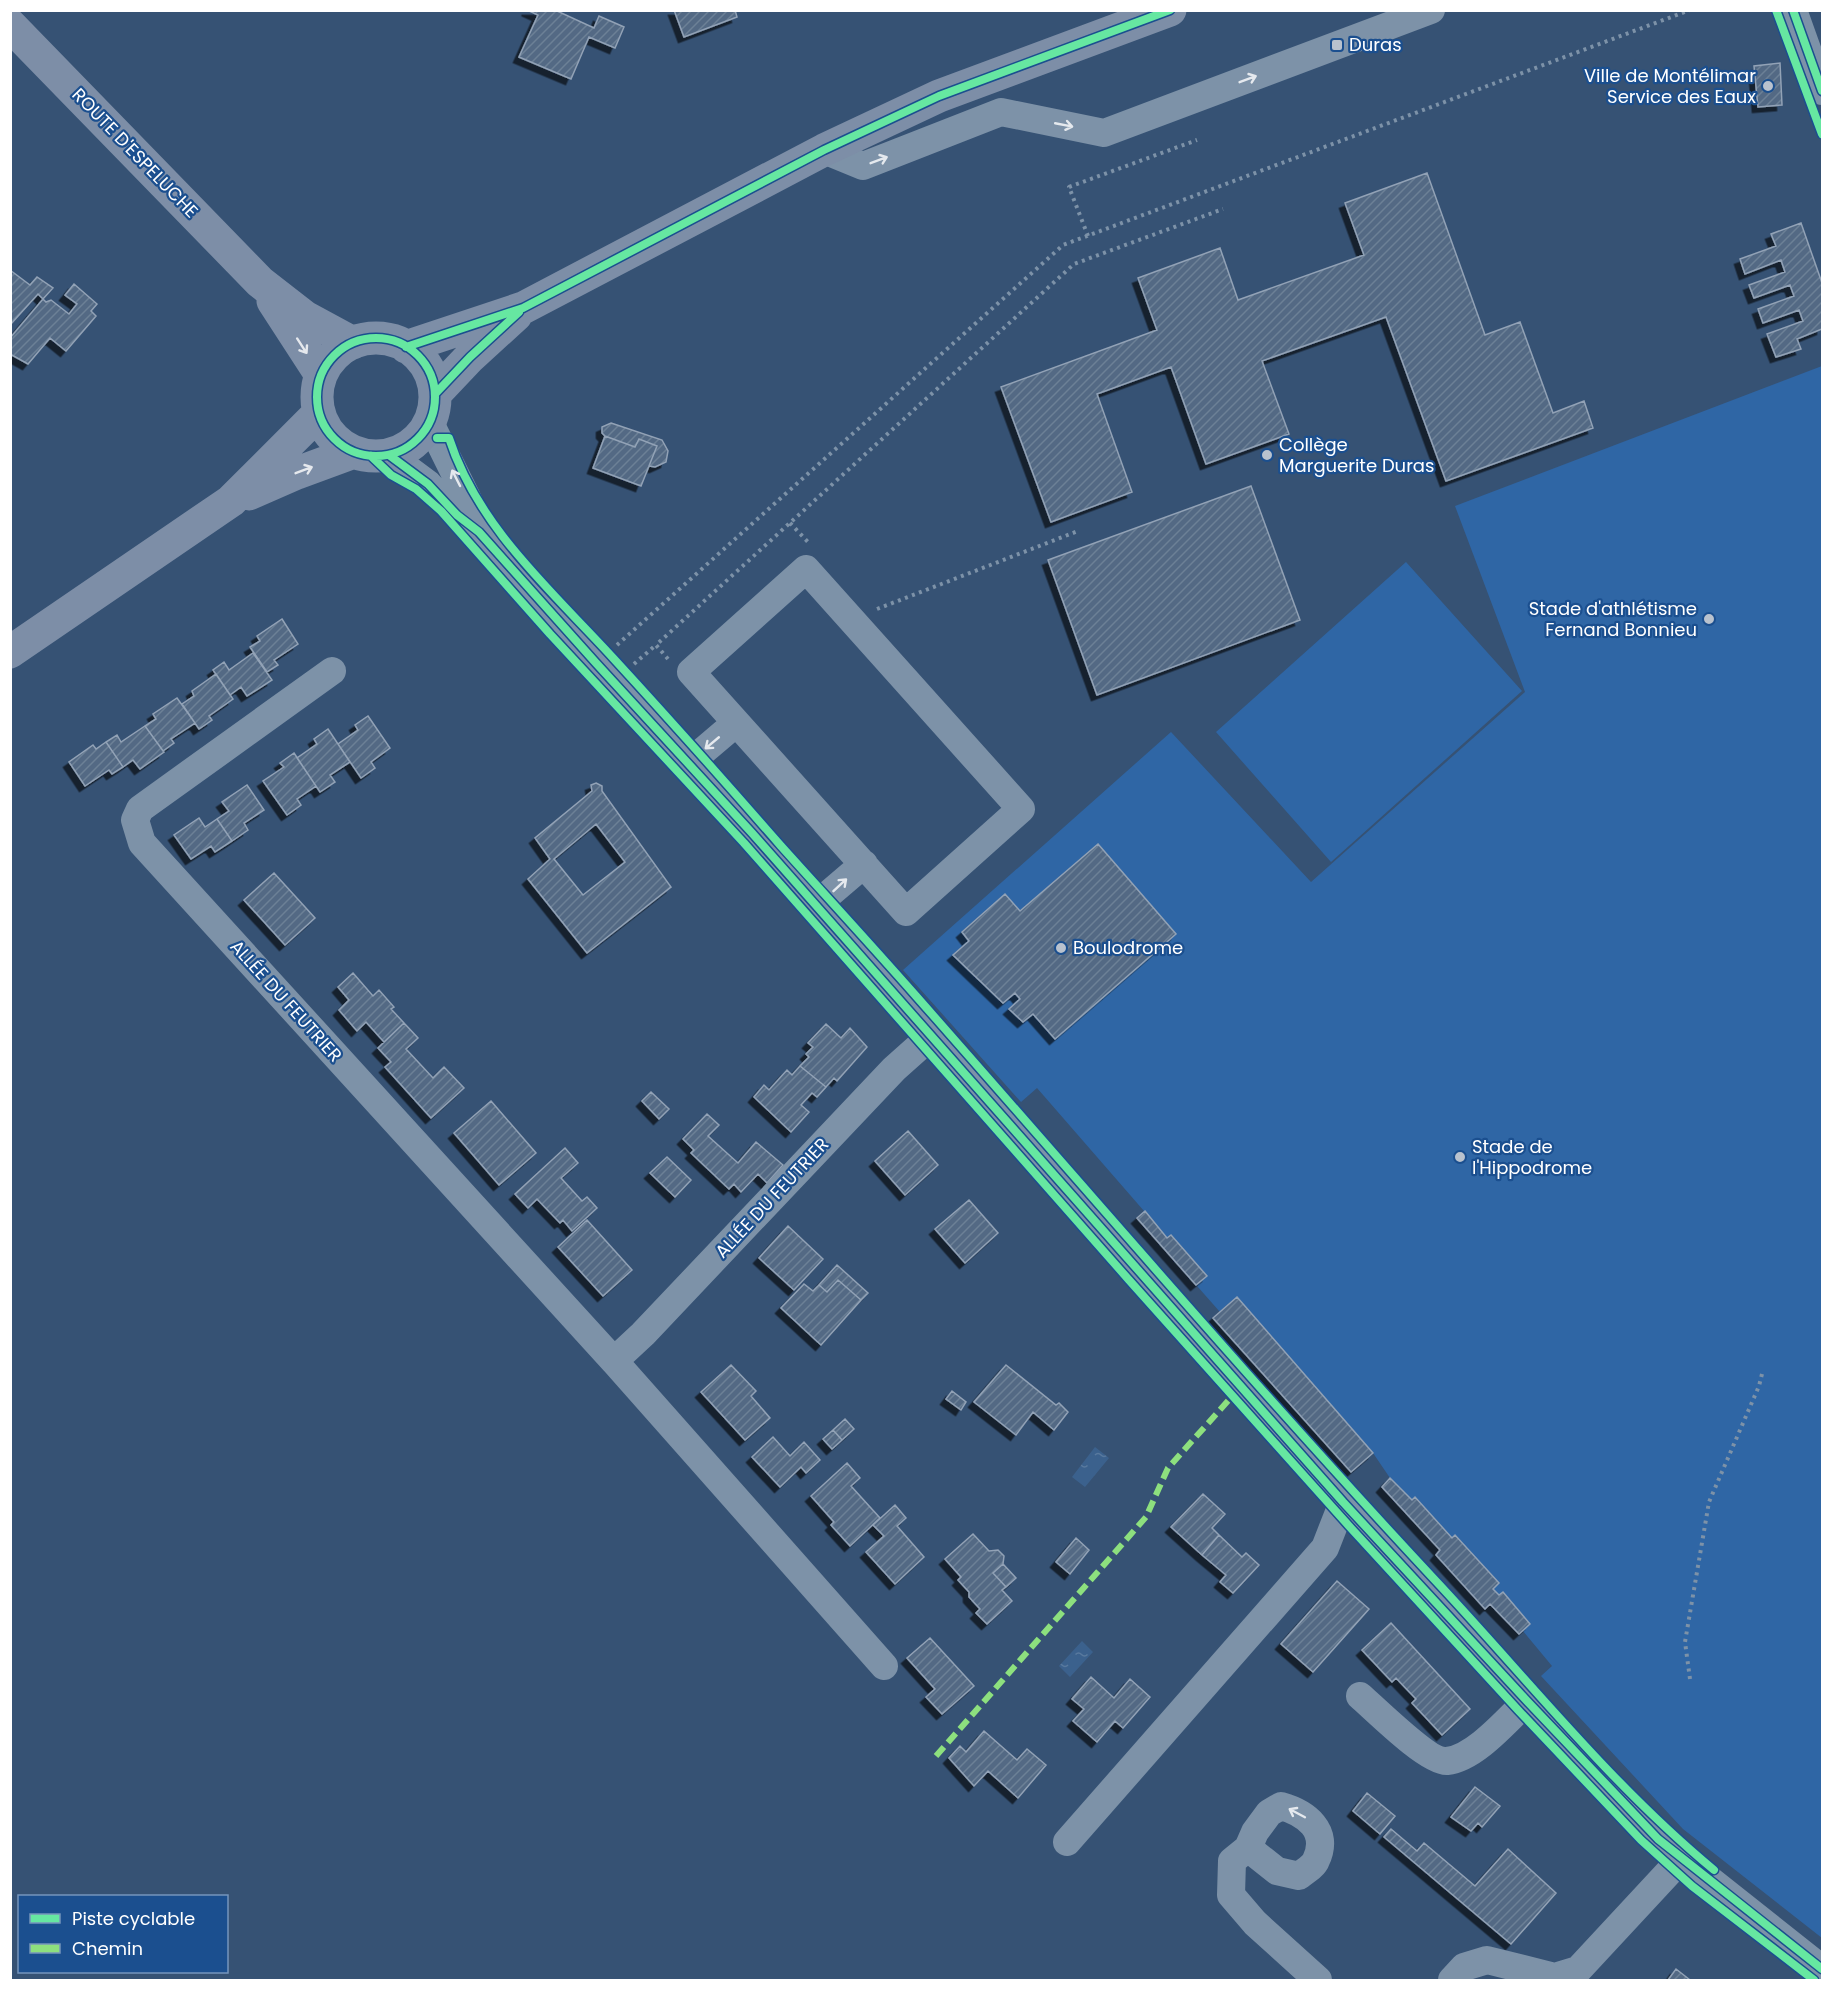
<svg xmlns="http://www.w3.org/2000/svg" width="1833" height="1991" font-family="Poppins,sans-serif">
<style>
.grass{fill:#2f66a5}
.water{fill:url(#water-ripples)}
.building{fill:url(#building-hatch);stroke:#92a2b6;stroke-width:1.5;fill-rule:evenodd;filter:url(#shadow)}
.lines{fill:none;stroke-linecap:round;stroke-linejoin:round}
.path{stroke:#7d92a8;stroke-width:4;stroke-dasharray:3 4.5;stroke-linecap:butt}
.minor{stroke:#7d92a8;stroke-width:28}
.major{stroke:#7d8ea7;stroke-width:33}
.quiet{stroke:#8de07e;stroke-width:6;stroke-dasharray:12 6;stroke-linecap:butt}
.cycleway-casing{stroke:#1b4f8f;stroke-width:11}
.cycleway{stroke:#66e7a1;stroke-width:8}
.oneway{stroke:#e5e9ee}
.oneway2{stroke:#e5e8ed}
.poi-dot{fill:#b9c2ce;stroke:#1b4f8f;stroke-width:2}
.labels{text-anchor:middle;stroke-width:4.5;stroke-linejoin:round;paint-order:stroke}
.poi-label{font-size:18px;fill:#fff;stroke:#1b4f8f;text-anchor:start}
.street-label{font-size:18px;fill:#fff;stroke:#1b4f8f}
</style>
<defs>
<pattern id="water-ripples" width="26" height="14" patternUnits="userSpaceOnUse" patternTransform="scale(1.5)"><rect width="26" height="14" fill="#3b618d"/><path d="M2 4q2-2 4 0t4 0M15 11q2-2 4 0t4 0" fill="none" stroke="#58799e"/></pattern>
<pattern id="building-hatch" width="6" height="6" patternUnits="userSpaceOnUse" patternTransform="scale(1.5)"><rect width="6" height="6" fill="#526984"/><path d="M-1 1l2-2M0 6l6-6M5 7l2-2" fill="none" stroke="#6c8096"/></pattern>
<filter id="shadow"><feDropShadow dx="-5.5" dy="5.5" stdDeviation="0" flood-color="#0009"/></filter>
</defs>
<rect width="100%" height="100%" fill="#365274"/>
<path class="grass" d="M 1822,366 L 1822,1938 L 1683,1829 L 1541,1676 L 1552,1666 L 1523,1631 L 1519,1634 L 1490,1605 L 1485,1609 L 1436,1555 L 1440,1550 L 1382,1487 L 1390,1478 L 1373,1453 L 1351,1472 L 1213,1318 L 1220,1312 L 1137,1218 L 1144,1211 L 1037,1088 L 1021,1102 L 903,970 L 1171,732 L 1311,882 L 1525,692 L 1455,506 Z
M 1406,562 L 1522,691 L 1331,862 L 1216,732 Z"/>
<path class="water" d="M 1095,1447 L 1109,1458 L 1085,1487 L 1072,1477 Z
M 1082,1641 L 1093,1652 L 1070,1677 L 1059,1666 Z"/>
<path class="building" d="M 527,10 L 555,10 L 594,28 L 599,16 L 624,27 L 615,48 L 589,37 L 571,79 L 519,57 L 538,15 Z
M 674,10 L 735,10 L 737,17 L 684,37 Z
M 1780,63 L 1782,105 L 1758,107 L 1754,66 Z
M 1427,173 L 1485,335 L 1520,322 L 1553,413 L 1584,401 L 1593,428 L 1446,481 L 1386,317 L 1262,361 L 1289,434 L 1206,464 L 1171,367 L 1097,394 L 1132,492 L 1051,522 L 1001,387 L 1157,330 L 1138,278 L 1220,248 L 1238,300 L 1364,255 L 1345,203 Z
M 1801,223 L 1822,283 L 1822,329 L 1797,339 L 1801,349 L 1776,357 L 1767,334 L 1803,321 L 1799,310 L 1763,323 L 1758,309 L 1794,296 L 1790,285 L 1754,298 L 1749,285 L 1785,272 L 1781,260 L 1745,274 L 1740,259 L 1776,246 L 1771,234 Z
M 10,270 L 30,285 L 37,277 L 53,288 L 43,299 L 38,294 L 10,325 Z
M 74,284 L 97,304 L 91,311 L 96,316 L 66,351 L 50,338 L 28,364 L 10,354 L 10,338 L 43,299 L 46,302 L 51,300 L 69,314 L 77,304 L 65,295 Z
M 611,423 L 662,440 L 668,451 L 666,462 L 655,467 L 649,466 L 657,446 L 639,439 L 635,447 L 605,436 L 602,433 L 602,427 Z
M 605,436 L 635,447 L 639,439 L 657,446 L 641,486 L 593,468 Z
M 1251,486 L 1300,620 L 1097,695 L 1048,560 Z
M 282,619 L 298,644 L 274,660 L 278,665 L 267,672 L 250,647 L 260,641 L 257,636 Z
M 253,653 L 272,680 L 247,696 L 241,687 L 230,695 L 213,670 L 224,662 L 229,670 Z
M 216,674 L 233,699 L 209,716 L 212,720 L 199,729 L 182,704 L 194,696 L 192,691 Z
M 177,698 L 195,723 L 171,739 L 174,743 L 163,751 L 145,726 L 156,719 L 153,714 Z
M 368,716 L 390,748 L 371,762 L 375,768 L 361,778 L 338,744 L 358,730 L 355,725 Z
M 145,726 L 164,752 L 140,769 L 133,760 L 123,767 L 106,742 L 117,735 L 121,742 Z
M 328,729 L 350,762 L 330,775 L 335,782 L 320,792 L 297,758 L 317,744 L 314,739 Z
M 106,742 L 123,767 L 112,774 L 109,770 L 85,786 L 69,762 L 93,745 L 96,749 Z
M 294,753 L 316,786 L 297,799 L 301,805 L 287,815 L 263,781 L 284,767 L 280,763 Z
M 596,783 L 602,786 L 602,791 L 671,887 L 587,953 L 528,879 L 550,859 L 535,838 L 592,791 L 591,785 ZM 596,824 L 625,862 L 583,895 L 554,859 Z
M 247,785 L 264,810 L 244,823 L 248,830 L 232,841 L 217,819 L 229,811 L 222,802 Z
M 199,818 L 205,827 L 217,819 L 232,841 L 215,852 L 211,846 L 191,859 L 174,835 Z
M 1098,844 L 1176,934 L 1055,1039 L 1033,1014 L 1023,1022 L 1009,1009 L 1020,999 L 1015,993 L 1003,1003 L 953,955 L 969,941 L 962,932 L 1005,894 L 1020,911 Z
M 274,873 L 315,918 L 285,945 L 244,900 Z
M 353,973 L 373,996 L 379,990 L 394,1007 L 391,1009 L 404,1023 L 384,1042 L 366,1022 L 357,1031 L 339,1010 L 349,1000 L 338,987 Z
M 404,1023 L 418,1038 L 406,1049 L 433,1078 L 444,1067 L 464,1088 L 431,1118 L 385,1067 L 391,1062 L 378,1048 Z
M 826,1024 L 841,1038 L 850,1028 L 867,1047 L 837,1081 L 834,1078 L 826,1087 L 800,1066 L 809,1057 L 806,1054 L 813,1047 L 808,1043 Z
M 800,1066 L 826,1087 L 817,1097 L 812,1093 L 801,1105 L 809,1112 L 791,1132 L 754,1097 L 764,1085 L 769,1090 L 787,1070 L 792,1075 Z
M 651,1092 L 669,1109 L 659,1119 L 642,1101 Z
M 491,1101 L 536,1153 L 499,1185 L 454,1133 Z
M 707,1114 L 719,1125 L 708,1136 L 738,1163 L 756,1142 L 783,1165 L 767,1183 L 758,1174 L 741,1192 L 734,1184 L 729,1189 L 691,1153 L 694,1150 L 683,1139 Z
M 908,1131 L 938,1165 L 905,1195 L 875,1161 Z
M 565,1148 L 578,1163 L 561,1178 L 582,1201 L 587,1197 L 597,1208 L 572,1231 L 563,1220 L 560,1223 L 537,1199 L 528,1208 L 515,1194 Z
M 667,1157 L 691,1180 L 675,1197 L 650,1173 Z
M 969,1200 L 998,1233 L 965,1263 L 935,1229 Z
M 1145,1211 L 1167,1238 L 1171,1235 L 1207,1276 L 1196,1285 L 1137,1218 Z
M 587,1220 L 632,1270 L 603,1296 L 558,1247 Z
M 788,1226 L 823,1259 L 794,1290 L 759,1258 Z
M 837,1265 L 868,1293 L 861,1300 L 838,1280 L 827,1292 L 819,1285 Z
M 838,1280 L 861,1300 L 821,1345 L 781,1308 L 804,1284 L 813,1291 L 819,1285 L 827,1292 Z
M 1237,1297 L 1373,1453 L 1351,1472 L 1213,1318 Z
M 731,1365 L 756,1391 L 751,1396 L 770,1418 L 745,1440 L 701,1392 Z
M 1006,1365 L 1056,1405 L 1059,1403 L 1068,1412 L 1054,1430 L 1033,1412 L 1016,1435 L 974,1402 Z
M 952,1391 L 966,1402 L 961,1410 L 946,1399 Z
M 845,1419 L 854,1429 L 842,1440 L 833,1430 Z
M 833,1430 L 842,1440 L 832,1449 L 823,1439 Z
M 773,1437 L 790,1456 L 804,1442 L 820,1460 L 806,1473 L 801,1467 L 780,1487 L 752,1457 Z
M 847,1463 L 860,1478 L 851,1486 L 880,1518 L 850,1546 L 831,1525 L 834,1522 L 811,1496 Z
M 1390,1478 L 1412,1500 L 1415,1497 L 1452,1538 L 1455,1535 L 1499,1583 L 1493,1589 L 1499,1595 L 1503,1592 L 1530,1624 L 1519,1634 L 1490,1604 L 1485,1609 L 1436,1555 L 1440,1550 L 1382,1487 Z
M 1203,1494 L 1225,1514 L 1212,1528 L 1219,1535 L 1202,1555 L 1171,1527 Z
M 895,1505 L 906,1518 L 897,1526 L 924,1557 L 895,1584 L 866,1552 L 884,1536 L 873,1525 Z
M 973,1534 L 989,1551 L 998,1550 L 1004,1556 L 1003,1564 L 993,1573 L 1006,1587 L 1002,1590 L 1012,1601 L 987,1624 L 976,1613 L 980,1609 L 969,1597 L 969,1592 L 958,1580 L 961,1577 L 945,1559 Z
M 1219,1535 L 1242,1557 L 1246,1553 L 1259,1565 L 1233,1593 L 1220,1582 L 1226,1575 L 1202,1555 Z
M 1076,1538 L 1089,1550 L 1070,1574 L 1056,1562 Z
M 1003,1564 L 1016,1578 L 1006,1587 L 993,1573 Z
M 1337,1581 L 1369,1609 L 1313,1672 L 1281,1644 Z
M 1391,1623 L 1470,1709 L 1442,1735 L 1412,1703 L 1416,1699 L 1396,1678 L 1392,1682 L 1362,1650 Z
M 930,1638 L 974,1686 L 942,1714 L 926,1697 L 935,1689 L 907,1658 Z
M 1091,1677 L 1114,1698 L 1130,1679 L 1150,1697 L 1123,1728 L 1115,1721 L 1097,1742 L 1073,1721 L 1084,1709 L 1072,1699 Z
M 984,1731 L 1017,1760 L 1027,1749 L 1046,1765 L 1018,1798 L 988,1771 L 974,1786 L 949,1758 L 960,1746 L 966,1752 Z
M 1475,1787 L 1500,1806 L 1482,1827 L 1478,1823 L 1471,1831 L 1451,1817 Z
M 1367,1793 L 1395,1816 L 1380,1834 L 1353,1811 Z
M 1391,1829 L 1417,1851 L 1424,1843 L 1475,1886 L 1508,1849 L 1556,1893 L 1511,1944 L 1384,1837 Z
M 1676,1969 L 1690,1980 L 1668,1980 Z"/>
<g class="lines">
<path class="path" d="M 1088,236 L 1069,187 L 1197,140
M 790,523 L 808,542
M 877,609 L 1078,531
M 617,645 L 1063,245 L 1690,10
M 668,659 L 656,645 L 1074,264 L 1223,209
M 634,664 L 656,645
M 1690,1679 L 1685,1642 L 1709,1502 L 1759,1386 L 1763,1370"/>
<path class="minor" d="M 1793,10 L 1822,91
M 824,150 L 863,166 L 1001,112 L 1104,133 L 1431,10
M 430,423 L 471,506 L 478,530
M 389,455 L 428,484 L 457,515 L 479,532 L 596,663 L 752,833 L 1343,1502 L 1527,1701 L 1658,1839 L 1822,1969
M 806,569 L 1021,809 L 906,912 L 691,672 Z
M 332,671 L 140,809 L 135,820 L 142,843 L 614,1361
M 689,763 L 736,723
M 816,905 L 864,864
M 884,1666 L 614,1361 L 643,1334 L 894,1069 L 931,1036
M 1360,1696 C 1375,1709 1429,1763 1447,1761 C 1475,1758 1507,1720 1527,1701
M 1067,1842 L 1325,1548 L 1343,1502
M 1248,1848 L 1277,1871 L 1299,1876 C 1305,1871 1314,1866 1316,1860 C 1330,1831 1306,1813 1281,1806 L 1269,1813 L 1255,1832 L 1248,1848 L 1232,1861 L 1231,1895 L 1255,1923 L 1318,1980
M 1452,1980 L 1464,1967 L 1487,1960 L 1555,1977 L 1578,1970 L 1682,1858"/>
<path class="major" d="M 10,25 L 260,282 L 305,317 L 353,343
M 273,301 L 321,375
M317 397a59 59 0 1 1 118 0a59 59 0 1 1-118 0Z
M 406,347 L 523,308 L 824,150 L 939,96 L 1170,10
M 435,394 L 470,357 L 516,315
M 249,494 L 297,473 L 354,452
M 10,652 L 231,501 L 319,413"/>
<path class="quiet" d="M 936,1756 L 1146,1517 L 1168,1468 L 1235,1393"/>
<g class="cycleway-casing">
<path id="cycleway" d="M 1776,10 L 1822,134
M 1793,10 L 1822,91
M317 397a59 59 0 1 1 118 0a59 59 0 1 1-118 0Z
M 406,347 L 523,308 L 824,150 L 939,96 L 1170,10
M 435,394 L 470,357 L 519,312
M 437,438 L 449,438 C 478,528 553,592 614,659 C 671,721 726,783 781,846 C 826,896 872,946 916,996 C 1088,1191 1257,1389 1434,1579 C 1526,1677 1610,1784 1714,1870
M 389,455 L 428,484 L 457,515 L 479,532 L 596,663 L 752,833 L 1343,1502 L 1527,1701 L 1658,1839 L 1822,1969
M 371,456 L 391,475 L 416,489 L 441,511 L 550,634 L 744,843 L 1129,1280 L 1349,1526 L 1518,1710 L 1641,1840 L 1692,1886 L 1814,1980"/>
</g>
<use href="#cycleway" class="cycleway"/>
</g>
<defs><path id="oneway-shaft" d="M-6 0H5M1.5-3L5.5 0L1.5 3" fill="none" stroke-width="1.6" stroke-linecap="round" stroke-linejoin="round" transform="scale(1.5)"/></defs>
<g class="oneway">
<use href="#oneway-shaft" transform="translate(1248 79) rotate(-21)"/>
<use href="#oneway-shaft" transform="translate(1064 125) rotate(11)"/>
<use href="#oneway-shaft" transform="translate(879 160) rotate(-21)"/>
<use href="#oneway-shaft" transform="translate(456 478) rotate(-117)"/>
<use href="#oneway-shaft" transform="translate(712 743) rotate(140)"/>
<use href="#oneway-shaft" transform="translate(840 885) rotate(-43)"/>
<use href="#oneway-shaft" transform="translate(1297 1813) rotate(-152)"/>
</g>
<g class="oneway2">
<use href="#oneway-shaft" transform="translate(302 346) rotate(57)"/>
<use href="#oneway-shaft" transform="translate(304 470) rotate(-21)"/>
</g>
<g class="poi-dot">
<rect x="1331" y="39" width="12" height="12" rx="3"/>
<circle cx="1768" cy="86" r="6"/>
<circle cx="1267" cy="455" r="6"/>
<circle cx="1709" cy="619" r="6"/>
<circle cx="1061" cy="948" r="6"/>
<circle cx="1460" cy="1157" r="6"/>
</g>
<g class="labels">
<g class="poi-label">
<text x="1349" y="51">Duras</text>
<text x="1756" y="82" text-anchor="end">Ville de Montélimar<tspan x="1756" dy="21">Service des Eaux</tspan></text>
<text x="1279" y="451">Collège<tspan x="1279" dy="21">Marguerite Duras</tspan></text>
<text x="1697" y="615" text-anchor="end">Stade d'athlétisme<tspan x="1697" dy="21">Fernand Bonnieu</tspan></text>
<text x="1073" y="954">Boulodrome</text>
<text x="1472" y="1153">Stade de<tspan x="1472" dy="21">l'Hippodrome</tspan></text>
</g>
<g class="street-label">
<text transform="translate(135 153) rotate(46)" y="6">ROUTE D'ESPELUCHE</text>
<text transform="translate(286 1001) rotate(48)" y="6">ALLÉE DU FEUTRIER</text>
<text transform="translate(772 1198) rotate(-47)" y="6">ALLÉE DU FEUTRIER</text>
</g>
</g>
<rect width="1833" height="1991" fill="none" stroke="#ffffff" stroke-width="24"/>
<rect x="18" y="1895" width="210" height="78" fill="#1b4f8f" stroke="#7695bc" stroke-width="1.5"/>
<rect x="30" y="1914" width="30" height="9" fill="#66e7a1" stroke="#7695bc" stroke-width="1.5"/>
<text x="72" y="1925" font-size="18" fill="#ffffff">Piste cyclable</text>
<rect x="30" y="1944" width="30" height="9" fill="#8de07e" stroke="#7695bc" stroke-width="1.5"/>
<text x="72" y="1955" font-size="18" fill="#ffffff">Chemin</text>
</svg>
